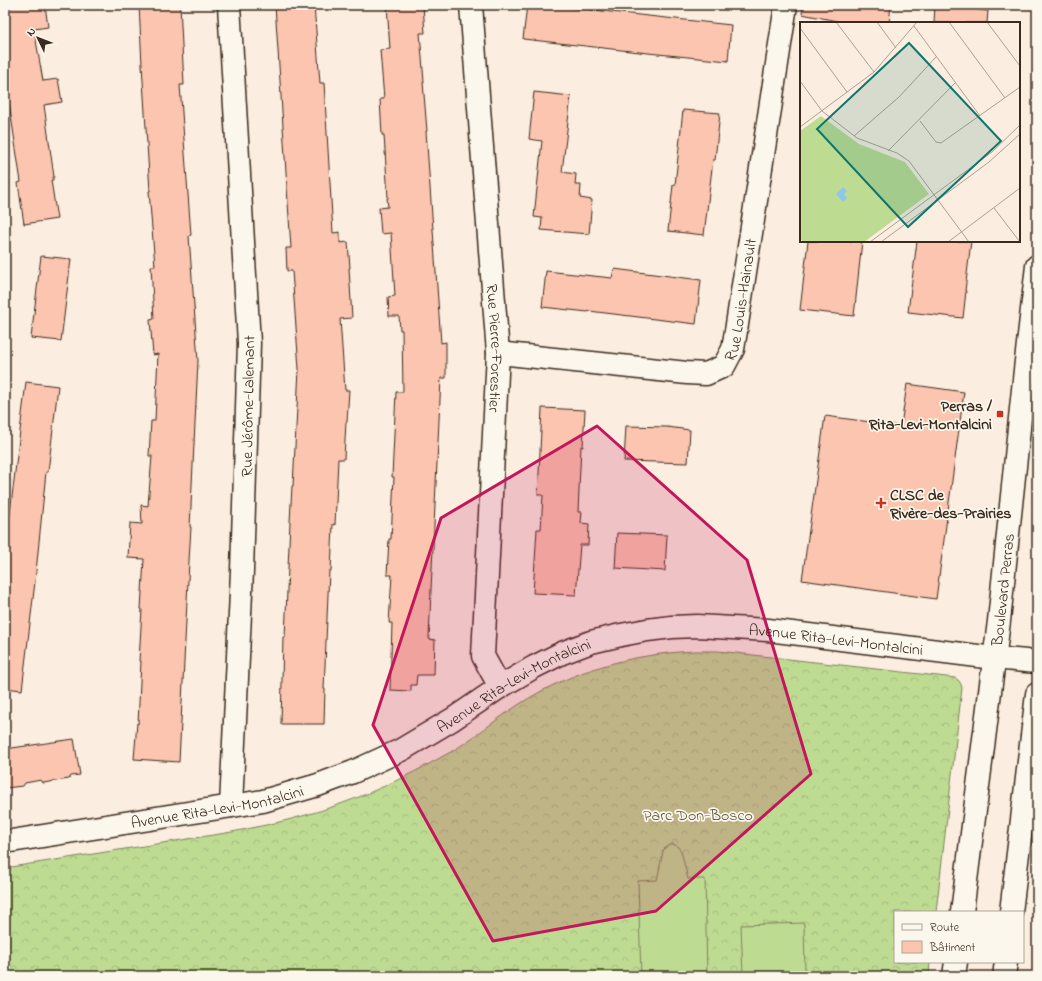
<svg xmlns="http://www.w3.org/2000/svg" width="1042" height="981" font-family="'Indie Flower',sans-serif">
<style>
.forest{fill:url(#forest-crowns);stroke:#7c8258}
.garden{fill:#bedb92;stroke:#7c8258}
.building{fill:#fcc5af;stroke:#3b2a1e}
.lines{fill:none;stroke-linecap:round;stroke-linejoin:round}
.street-casing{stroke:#3b2a1e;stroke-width:25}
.secondary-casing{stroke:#3b2a1e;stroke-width:25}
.street{stroke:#fbf7ec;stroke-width:22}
.secondary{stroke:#fbf7ec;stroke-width:22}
.marked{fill:#c2185b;fill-opacity:0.2;stroke:#c2185b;stroke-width:3;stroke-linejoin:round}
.poi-dot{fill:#c8321e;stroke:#fbf7ec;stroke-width:1.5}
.labels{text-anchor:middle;stroke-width:3.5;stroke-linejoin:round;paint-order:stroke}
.street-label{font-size:16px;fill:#3b2a1e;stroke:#fbf7ec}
.poi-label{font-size:16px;font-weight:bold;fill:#3b2a1e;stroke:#fbf7ec;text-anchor:end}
.park-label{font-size:16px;fill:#5c563b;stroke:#fbf7ec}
.inset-road{fill:none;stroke:#ae9f92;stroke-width:1}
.view{fill:#0f766e;fill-opacity:0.15;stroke:#0f766e;stroke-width:2}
.inset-edge{fill:none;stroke:#3b2a1e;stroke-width:2}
</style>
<defs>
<pattern id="forest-crowns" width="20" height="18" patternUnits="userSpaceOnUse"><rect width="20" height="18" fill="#bedb92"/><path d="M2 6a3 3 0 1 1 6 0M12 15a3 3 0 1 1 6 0" fill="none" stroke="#a4bc7d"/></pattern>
</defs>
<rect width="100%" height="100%" fill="#fbede0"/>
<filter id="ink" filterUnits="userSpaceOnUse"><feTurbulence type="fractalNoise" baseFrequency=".025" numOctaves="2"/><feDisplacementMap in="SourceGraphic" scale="8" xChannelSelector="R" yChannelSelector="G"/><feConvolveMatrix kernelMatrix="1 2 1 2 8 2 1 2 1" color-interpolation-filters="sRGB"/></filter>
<g filter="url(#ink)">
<path class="forest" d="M 695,651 L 718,651 L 955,678 C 959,680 961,683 962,688 L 936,912 L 895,912 L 895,962 L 930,962 L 929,976 L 5,976 L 5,868 L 232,832 C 257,827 282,822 306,815 C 349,803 390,785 429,764 C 438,759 447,754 456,749 C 477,735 497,719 518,705 C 572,670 631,654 695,651 Z"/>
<path class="garden" d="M 673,844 L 677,846 L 681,851 L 688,879 L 705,879 L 707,976 L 641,976 L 638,881 L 657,880 L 663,851 C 666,846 668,845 673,844 Z
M 804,923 L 805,976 L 743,976 L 741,925 Z"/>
<path class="building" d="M 5,5 L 45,5 L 48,27 L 34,29 L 43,81 L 58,79 L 62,102 L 44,105 L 54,177 L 53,177 L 53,180 L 51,180 L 57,219 L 24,224 L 18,183 L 21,182 L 5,76 Z
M 139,5 L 180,5 L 184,85 L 180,85 L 191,235 L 189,236 L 198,361 L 190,527 L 191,527 L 189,561 L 179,762 L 134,759 L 137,723 L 138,724 L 141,661 L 139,661 L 142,609 L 141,609 L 144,559 L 128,558 L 130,523 L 142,524 L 141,505 L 148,506 L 152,456 L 149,456 L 151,421 L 155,421 L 158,354 L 153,355 L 150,320 L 154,319 L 151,266 L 155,266 L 149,191 L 150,191 L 142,65 Z
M 275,5 L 314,5 L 320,83 L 324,83 L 333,233 L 340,232 L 340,243 L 348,242 L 350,268 L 349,268 L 352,318 L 340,319 L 345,390 L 349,390 L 347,422 L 346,422 L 344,459 L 338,459 L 335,525 L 333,524 L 331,571 L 329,571 L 324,689 L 325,689 L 324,724 L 281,724 L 283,637 L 285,637 L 290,522 L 292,486 L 293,486 L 299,369 L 292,271 L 287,271 L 286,248 L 291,248 Z
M 387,5 L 423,5 L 425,33 L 420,33 L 424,82 L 423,82 L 427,131 L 426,131 L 441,343 L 446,342 L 446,378 L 441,378 L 431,590 L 429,639 L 435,640 L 434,675 L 417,675 L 416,685 L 411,685 L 411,691 L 390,690 L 392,623 L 389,623 L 392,575 L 387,575 L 389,539 L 391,539 L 394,477 L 392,477 L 396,392 L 403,392 L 402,330 L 400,330 L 399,316 L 389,316 L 388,297 L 395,296 L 391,233 L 381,234 L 379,208 L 388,207 L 387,198 L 388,198 L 384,135 L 382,135 L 380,99 L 384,99 L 380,50 L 390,49 Z
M 527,5 L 547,5 L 731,25 L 728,61 L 648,53 L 523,39 Z
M 803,5 L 891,5 L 889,23 L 837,23 L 837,21 L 802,14 Z
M 935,5 L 988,11 L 987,23 L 934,23 Z
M 534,92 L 571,96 L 562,172 L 576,174 L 575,185 L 581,185 L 580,198 L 592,200 L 589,234 L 541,230 L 542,218 L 534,217 L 542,141 L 529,139 Z
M 683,110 L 720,113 L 715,160 L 713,160 L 704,235 L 668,231 L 673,185 L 675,185 Z
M 808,241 L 862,241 L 854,316 L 800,310 Z
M 917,241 L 971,241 L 965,291 L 966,291 L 963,318 L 908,312 Z
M 41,256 L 71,259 L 61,341 L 31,338 Z
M 614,269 L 701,280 L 696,324 L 589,311 L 588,312 L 542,307 L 546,271 L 612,278 Z
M 26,382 L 58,386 L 48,472 L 46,472 L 35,582 L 22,690 L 5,688 L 5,554 Z
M 907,384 L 964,392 L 936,599 L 802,580 L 825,416 L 901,426 Z
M 542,408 L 585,410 L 583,447 L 581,446 L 578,512 L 582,512 L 581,523 L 589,524 L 588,545 L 580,545 L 576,595 L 533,593 L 537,529 L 541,529 L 543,495 L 538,495 Z
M 626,426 L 667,427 L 690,430 L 688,463 L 624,461 Z
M 617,533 L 667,535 L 665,571 L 615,568 Z
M 74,739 L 80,775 L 71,776 L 69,779 L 43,783 L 41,780 L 25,783 L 23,786 L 5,788 L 5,749 Z"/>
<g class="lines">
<g class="street-casing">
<g id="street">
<path d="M 229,5 L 249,343 L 242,571 L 231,806"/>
<path id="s1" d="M 471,5 L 498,353 L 483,656 L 500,687"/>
<path id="s2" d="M 498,353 L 687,373 L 706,374 L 724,366 L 733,349 L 736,331 L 786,5"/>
<path id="s3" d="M 5,842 L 263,801 L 318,785 L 353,772 L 401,750 L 453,719 L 500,687 L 534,667 L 562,653 L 591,642 L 621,635 L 647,630 L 672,627 L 697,626 L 768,630 L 994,658 L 1037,662"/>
</g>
</g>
<g class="secondary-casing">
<g id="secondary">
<path id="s4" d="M 962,912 L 999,621 L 1025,370 L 1037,266"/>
<path d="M 1011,912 L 1037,694"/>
<path d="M 954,976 L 956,962"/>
<path d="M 1004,976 L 1006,962"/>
</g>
</g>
<use href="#street" class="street"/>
<use href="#secondary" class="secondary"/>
</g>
</g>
<path class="marked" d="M 597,426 L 747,560 L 811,774 L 656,911 L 493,941 L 373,725 L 441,518 Z"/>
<g class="poi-dot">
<rect x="996" y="410" width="8" height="8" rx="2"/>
<path d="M879 497h4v4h4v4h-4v4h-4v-4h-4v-4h4z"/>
</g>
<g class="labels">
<g class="street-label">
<text dy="6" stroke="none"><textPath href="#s2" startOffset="298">Rue Louis-Hainault</textPath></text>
<text dy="6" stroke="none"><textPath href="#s1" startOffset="344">Rue Pierre-Forestier</textPath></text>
<text transform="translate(247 406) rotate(-89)" y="6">Rue Jérôme-Lalemant</text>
<text dy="6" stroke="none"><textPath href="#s4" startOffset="325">Boulevard Perras</textPath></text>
<text dy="6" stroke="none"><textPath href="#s3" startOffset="875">Avenue Rita-Levi-Montalcini</textPath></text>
<text dy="6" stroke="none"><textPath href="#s3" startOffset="539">Avenue Rita-Levi-Montalcini</textPath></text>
<text dy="6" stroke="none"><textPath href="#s3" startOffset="215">Avenue Rita-Levi-Montalcini</textPath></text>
</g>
<g class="poi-label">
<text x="992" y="411">Perras /<tspan x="992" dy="18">Rita-Levi-Montalcini</tspan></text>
<text x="890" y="500" text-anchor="start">CLSC de<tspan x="890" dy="18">Rivère-des-Prairies</tspan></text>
</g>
<g class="park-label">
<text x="698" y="820">Parc Don-Bosco</text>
</g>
</g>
<g transform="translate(800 22)">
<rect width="220" height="220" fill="#fbede0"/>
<path d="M 21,94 L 59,122 L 105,140 L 129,172 L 64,220 L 3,220 L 0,216 L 0,109 Z" fill="#bedb92"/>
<path d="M 13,133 L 29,137 L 49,154 L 25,179 L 26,181 L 11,192 L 0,182 L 0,135 ZM 82,159 L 89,159 L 88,165 L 79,174 L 73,168 ZM 87,172 L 93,178 L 82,189 L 76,183 Z" fill="#bedb92"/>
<path d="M 43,165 L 47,169 L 44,172 L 47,176 L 43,180 L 36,172 Z" fill="#8dc8ec"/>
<path class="inset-road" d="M 36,0 L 74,50M 77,0 L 96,26M 149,0 L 205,76M 187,0 L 220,44M 114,4 L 180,94M 0,6 L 47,70M 0,59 L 22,89 L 57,116 L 97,131 L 109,139 L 169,220M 120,99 L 136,120 L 141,121 L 220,65M 0,105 L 74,50 L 117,0M 54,114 L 99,75 L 136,35M 88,129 L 155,61M 194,186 L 220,220M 70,220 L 192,130 L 220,103M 81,220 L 189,140 L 220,112M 148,220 L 220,166"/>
<path class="view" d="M 109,21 L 201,119 L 108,205 L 17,107 Z"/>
<rect width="220" height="220" class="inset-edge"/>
</g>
<rect width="1042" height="981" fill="none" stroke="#fbf7ec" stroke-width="20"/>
<rect x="10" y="10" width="1022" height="961" fill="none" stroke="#3b2a1e" stroke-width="1.5" filter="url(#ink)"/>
<rect x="894" y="911" width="130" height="52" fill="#fbf7ec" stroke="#aea59a"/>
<rect x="902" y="924" width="20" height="6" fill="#fbf7ec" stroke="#aea59a"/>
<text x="930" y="931" font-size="12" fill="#3b2a1e">Route</text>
<rect x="902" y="941" width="20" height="12" fill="#fcc5af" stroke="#aea59a"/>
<text x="930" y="951" font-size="12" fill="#3b2a1e">Bâtiment</text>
<g transform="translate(38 38) rotate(313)" stroke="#fbf7ec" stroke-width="3" paint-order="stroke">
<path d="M0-3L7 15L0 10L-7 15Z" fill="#3b2a1e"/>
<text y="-6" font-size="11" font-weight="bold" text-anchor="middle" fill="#3b2a1e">N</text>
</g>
</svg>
